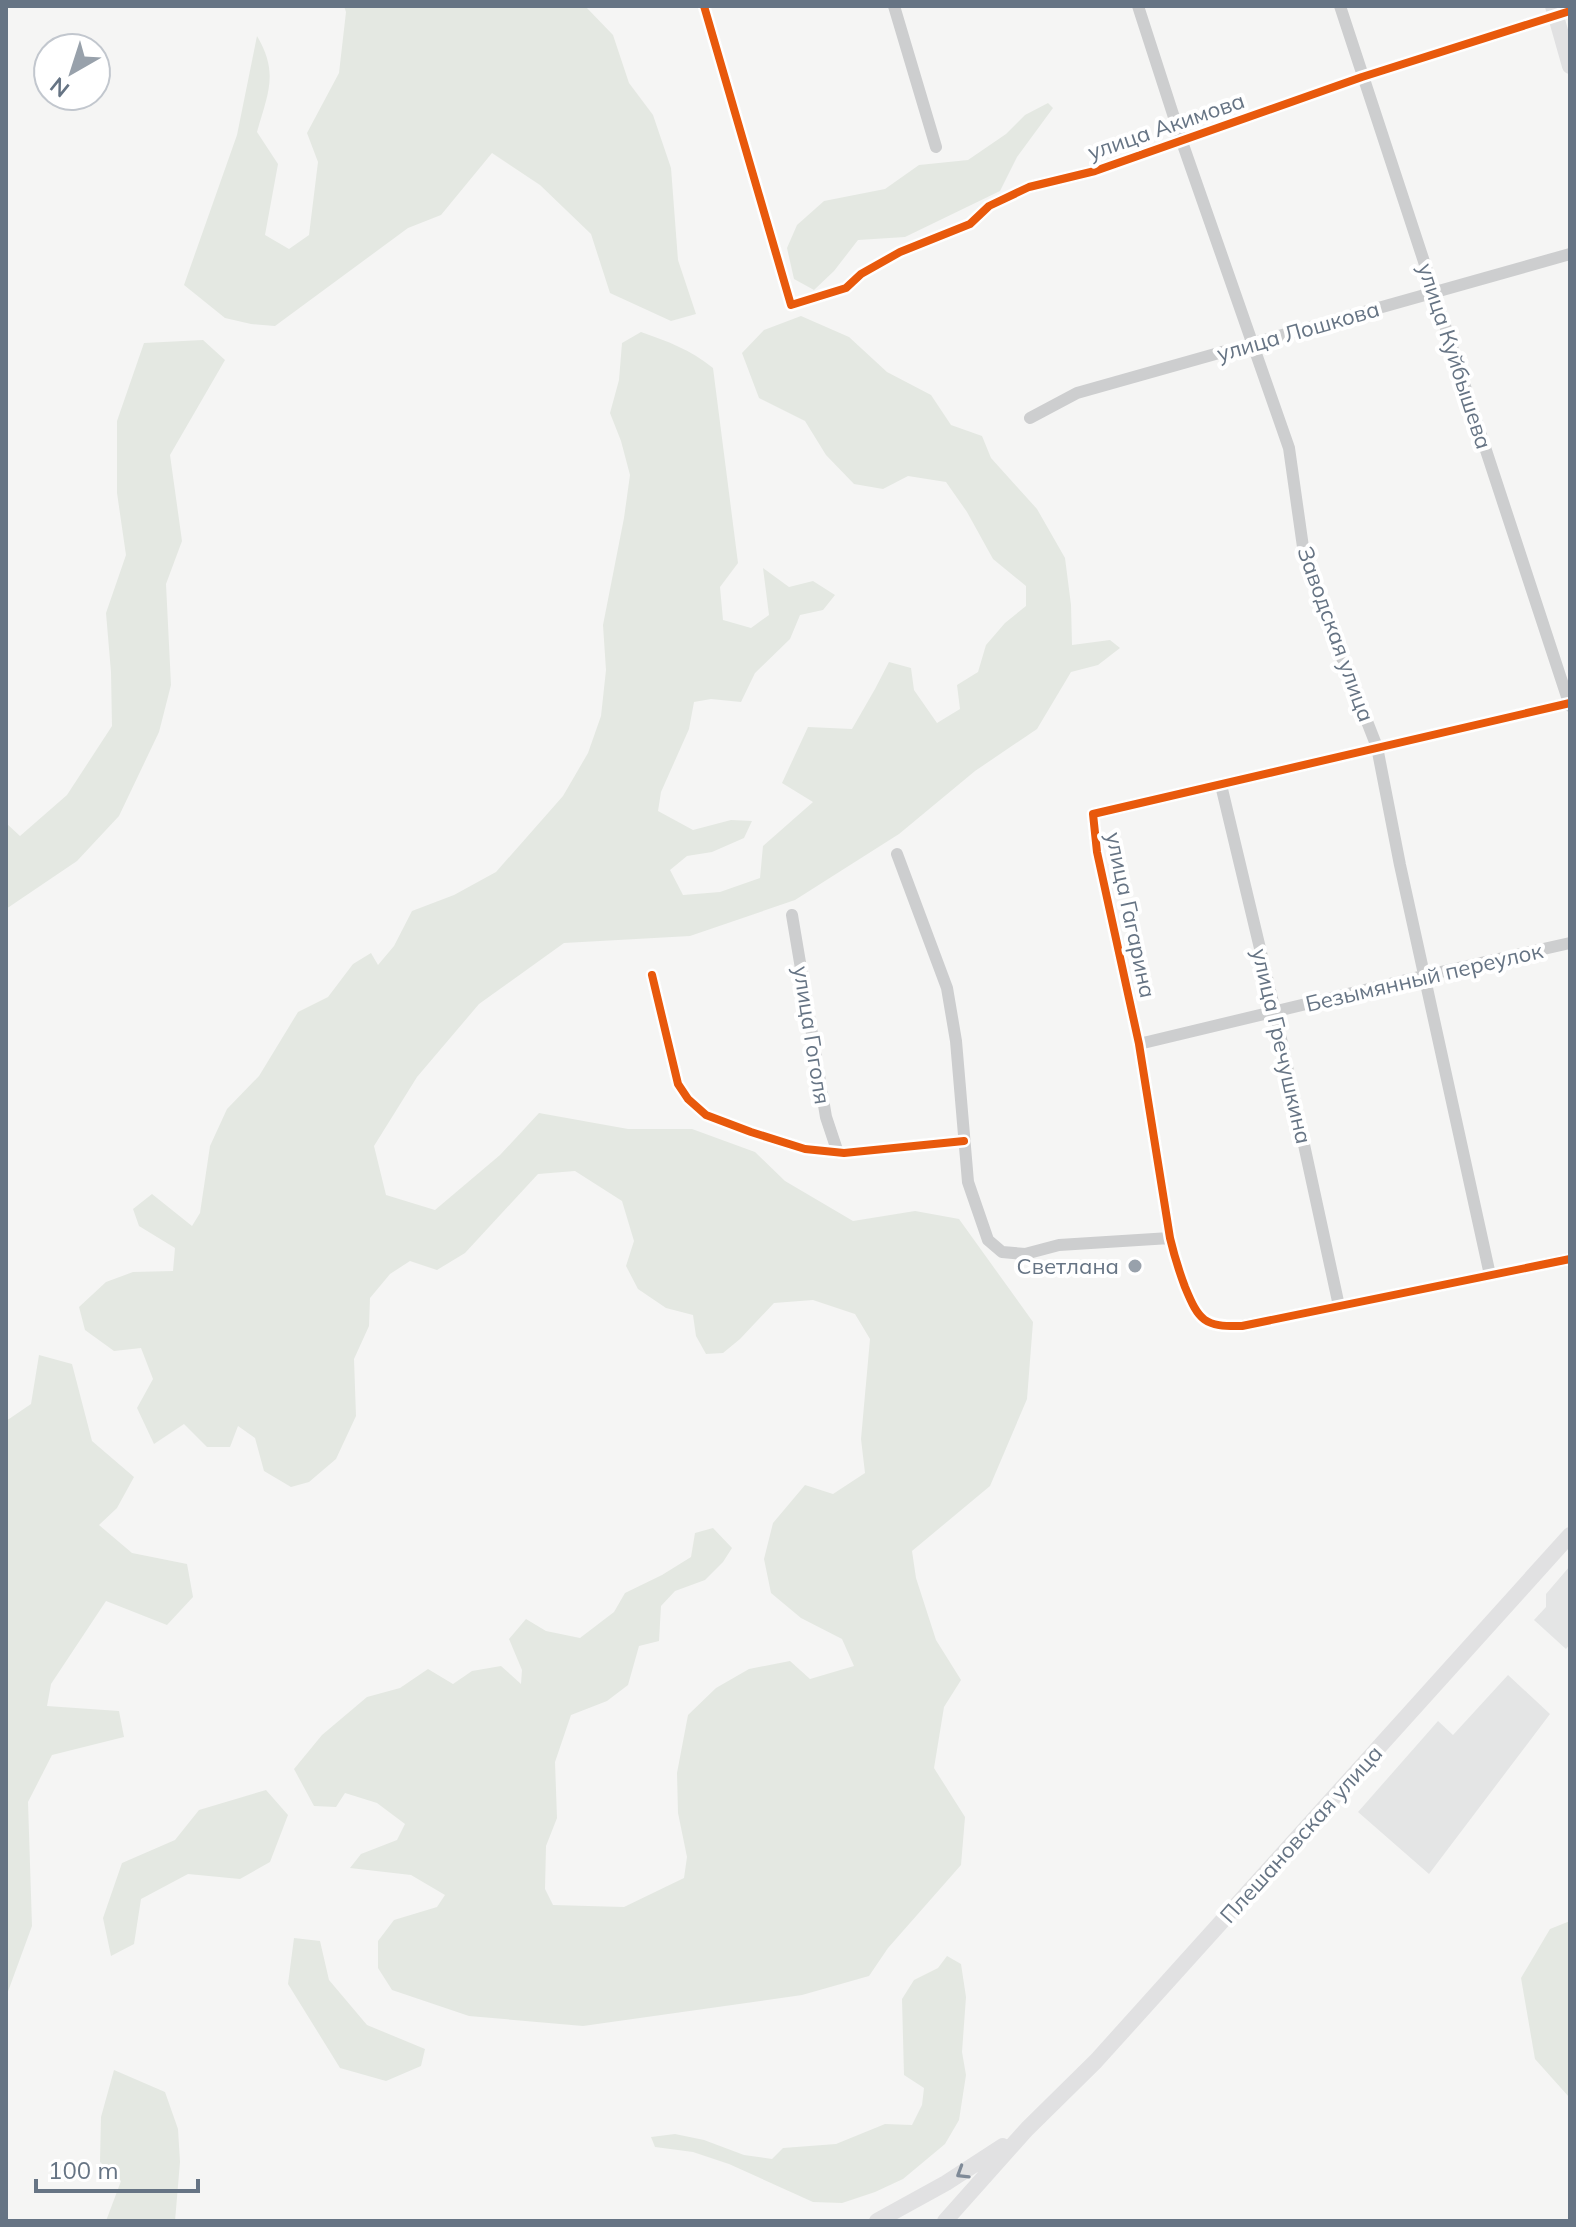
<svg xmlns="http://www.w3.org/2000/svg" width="1576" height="2227" viewBox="0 0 1576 2227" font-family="Mulish,sans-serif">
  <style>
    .built { fill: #e4e5e5 }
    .green { fill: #e4e8e2 }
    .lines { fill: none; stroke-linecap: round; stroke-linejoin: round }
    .street { stroke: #cdcecf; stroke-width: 12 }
    .secondary { stroke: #e1e1e2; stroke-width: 16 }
    .cycleway-casing { stroke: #fff; stroke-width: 13 }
    .cycleway { stroke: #e8590c; stroke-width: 8 }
    .oneway { stroke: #7f8a97 }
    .poi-dot { fill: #98a1ab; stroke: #fff; stroke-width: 3 }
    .labels { text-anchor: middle; stroke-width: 8; stroke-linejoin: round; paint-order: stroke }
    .street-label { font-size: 22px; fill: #667484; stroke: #fff }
    .poi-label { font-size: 22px; fill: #667484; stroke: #fff; text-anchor: end }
  </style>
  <rect width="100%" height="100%" fill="#f5f5f4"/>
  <path class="built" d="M1570,1566V1644L1566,1649L1534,1620L1546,1607V1594Z
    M1508,1675L1550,1714L1429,1874L1358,1812L1438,1721L1453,1735Z"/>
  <path class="green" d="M344,6H585L613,35L629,83L653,115L671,168L678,260L696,314L671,321L610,293L591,234L540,185L492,153L441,215L408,228L275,326L251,324L225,318L184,285L237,135L257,36C279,73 268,93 257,132L278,164L265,235L289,249L309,235L318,162L307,133L339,73L346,12Z
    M1048,103L1053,108L1017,157L1000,191L905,237L858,240L834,271L814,290L794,279L787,248L797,225L824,201L885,189L919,165L968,160L1006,134L1025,115Z
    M801,316L849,337L887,372L931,395L951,425L982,436L991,458L1037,509L1065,558L1071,605L1072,645L1110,640L1120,648L1098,665L1071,672L1037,729L975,771L899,834L795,900L690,936L564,943L479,1004L417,1077L374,1146L386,1195L435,1210L500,1155L539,1113L628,1129H692L755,1152L785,1181L853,1221L915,1211L959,1219L1033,1322L1027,1399L990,1486L912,1551L916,1578L936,1640L961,1680L944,1707L934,1768L965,1817L961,1865L888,1948L869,1976L802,1995L583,2026L469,2016L392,1990L378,1968V1941L394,1920L437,1907L445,1895L411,1875L350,1868L361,1854L397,1840L405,1824L377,1803L345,1793L336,1807L314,1806L294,1769L322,1735L367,1697L400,1688L428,1669L453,1684L472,1671L501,1666L521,1684L522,1670L509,1639L526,1619L546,1631L580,1638L614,1612L625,1593L662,1575L691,1557L695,1533L713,1528L732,1548L723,1562L705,1580L675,1591L661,1606L659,1641L639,1646L628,1685L607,1701L571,1715L555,1762L557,1818L546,1846L545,1889L553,1905L624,1907L684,1878L687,1857L678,1813L677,1773L688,1715L716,1688L749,1669L790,1661L810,1679L854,1666L842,1639L801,1618L771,1593L764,1559L773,1523L805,1485L833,1494L865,1473L861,1439L870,1339L855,1314L813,1300L774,1303L740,1339L723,1353L706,1354L696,1336L693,1315L666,1308L638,1289L626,1266L634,1241L622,1201L575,1171L538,1174L465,1253L437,1270L410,1261L390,1274L370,1298L369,1326L354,1359L356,1416L336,1459L309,1482L291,1487L264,1471L255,1438L238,1426L230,1447H207L184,1424L154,1444L137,1408L153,1379L141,1348L114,1351L85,1330L79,1307L106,1282L133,1272L173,1271L175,1248L139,1226L133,1209L152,1194L192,1226L200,1213L210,1146L227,1109L259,1076L298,1012L328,997L353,964L371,953L378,965L394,946L412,911L454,895L496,872L563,796L588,753L601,716L606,670L603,625L624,518L630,475L621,441L610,413L619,380L622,343L641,332C667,341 691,350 713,368L738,563L720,587L723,620L751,628L769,615L763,568L789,587L813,581L835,595L823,610L800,615L790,639L755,673L741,702L711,699L694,702L689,729L661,792L658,811L693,830L731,820L752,821L744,838L712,852L687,856L670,870L683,895L720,892L760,878L763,846L813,802L782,783L808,727L852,729L875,689L889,662L911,668L914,690L937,723L960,709L957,685L978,672L986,645L1005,623L1026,606V586L993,559L967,512L946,482L908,476L883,489L854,484L826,455L805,421L759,398L742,353L764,330Z
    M203,340L225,360L170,455L182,541L166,584L171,685L159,732L119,816L77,861L6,909V823L20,836L67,795L112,726L111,672L106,613L126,555L117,493V421L144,343Z
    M39,1355L72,1364L92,1441L134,1477L117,1508L99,1525L132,1553L187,1564L193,1597L167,1625L106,1601L51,1684L47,1706L119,1711L124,1737L52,1755L28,1802L32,1926L6,1997V1421L31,1404Z
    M266,1790L288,1815L270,1862L240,1879L188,1874L141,1899L134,1944L111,1956L103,1918L122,1863L175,1840L199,1810Z
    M1570,1921V2097H1569L1535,2059L1521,1978L1550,1929Z
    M294,1938L320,1941L329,1980L367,2025L425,2049L421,2066L386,2081L340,2068L288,1984Z
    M947,1956L961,1964L966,1997L962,2052L966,2075L959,2120L945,2144L903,2179L875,2192L842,2203L813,2202L729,2164L693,2152L655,2147L651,2137L675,2134L704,2140L744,2155L772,2159L783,2148L836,2144L885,2124L912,2125L922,2105L924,2088L904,2075L902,1999L914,1980L938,1968Z
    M114,2070L165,2092L178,2129L180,2162L175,2221H106L121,2181L100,2162L101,2117Z"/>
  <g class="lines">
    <path class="street" d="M704,6L791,305L846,288L861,274L900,252L970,224L989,206L1029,187L1095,171L1362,77L1570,11
      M894,6L936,147
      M1138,6L1181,139L1289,448L1303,547L1330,627L1377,747L1400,865L1490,1275
      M1340,6L1570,706
      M1030,418L1077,393L1570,254
      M1570,703L1093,814L1097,852L1139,1044L1170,1238C1174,1255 1179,1271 1185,1287C1199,1321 1204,1327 1242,1326L1570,1259
      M1221,785L1275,1011L1339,1306
      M897,854L947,988L956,1041L968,1182L988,1240L1002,1252L1025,1254L1059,1245L1170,1238
      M792,915L826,1117L838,1153
      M652,975L678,1084L688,1099L706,1115L751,1132L805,1149L844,1153L964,1141
      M1139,1044L1423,976L1570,943"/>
    <path class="secondary" d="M1553,6L1570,66
      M877,2221L946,2183L1003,2146
      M945,2221L1027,2129L1096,2061L1570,1535"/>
    <defs>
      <path id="cycleway" d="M704,6L791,305L846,288L861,274L900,252L970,224L989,206L1029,187L1095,171L1362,77L1570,11
        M1570,703L1093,814L1097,852L1139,1044L1170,1238C1174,1255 1179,1271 1185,1287C1199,1321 1204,1327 1242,1326L1570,1259
        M652,975L678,1084L688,1099L706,1115L751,1132L805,1149L844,1153L964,1141"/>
    </defs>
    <use href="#cycleway" class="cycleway-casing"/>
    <use href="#cycleway" class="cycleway"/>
  </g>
  <defs><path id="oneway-chevron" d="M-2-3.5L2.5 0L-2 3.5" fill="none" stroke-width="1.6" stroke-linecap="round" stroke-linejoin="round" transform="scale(2)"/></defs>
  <use class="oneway" href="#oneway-chevron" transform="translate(962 2173) rotate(148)"/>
  <circle class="poi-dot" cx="1135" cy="1266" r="8"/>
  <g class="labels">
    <g class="street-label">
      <text transform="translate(1166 126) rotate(-19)" y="8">улица Акимова</text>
      <text transform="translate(1298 331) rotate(-16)" y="8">улица Лошкова</text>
      <text transform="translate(1455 356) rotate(72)" y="8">улица Куйбышева</text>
      <text transform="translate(1336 634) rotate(70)" y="8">Заводская улица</text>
      <text transform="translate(1131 915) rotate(78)" y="8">улица Гагарина</text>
      <text transform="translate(1424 977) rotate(-13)" y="8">Безымянный переулок</text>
      <text transform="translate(812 1035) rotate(81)" y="8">улица Гоголя</text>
      <text transform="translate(1282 1046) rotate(77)" y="8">улица Гречушкина</text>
      <text transform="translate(1301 1834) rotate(-48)" y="8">Плешановская улица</text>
    </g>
    <g class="poi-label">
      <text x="1119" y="1274">Светлана</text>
    </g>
  </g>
  <rect width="1576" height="2227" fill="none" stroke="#667484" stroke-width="16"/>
  <g transform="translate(72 72) rotate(219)"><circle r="38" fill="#ffffff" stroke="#c2c7ce" stroke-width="2"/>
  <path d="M0-6L14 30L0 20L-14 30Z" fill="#98a1ab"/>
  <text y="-12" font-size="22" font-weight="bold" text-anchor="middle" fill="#667484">N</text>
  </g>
  <path d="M36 2179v12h162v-12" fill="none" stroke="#667484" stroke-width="4"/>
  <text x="48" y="2179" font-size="24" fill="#667484" stroke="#ffffff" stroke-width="6" paint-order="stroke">100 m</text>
</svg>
